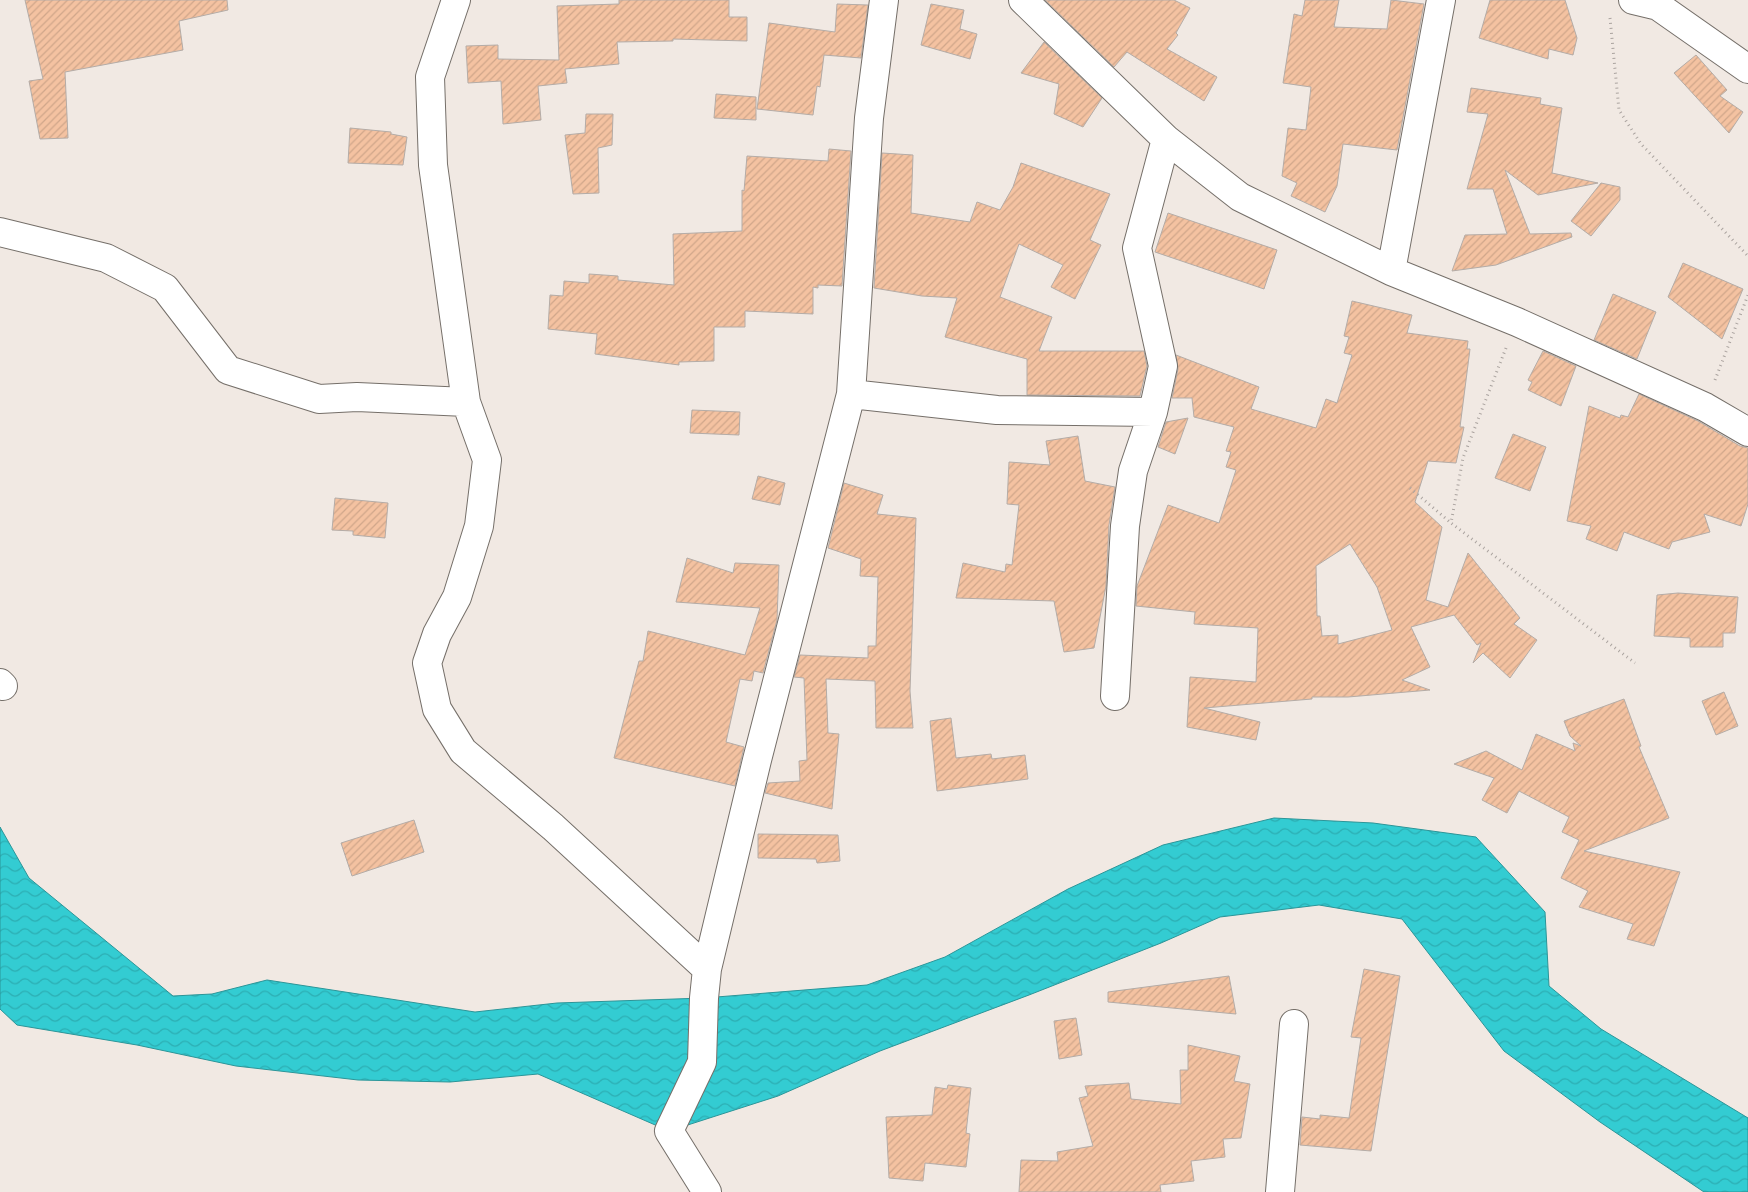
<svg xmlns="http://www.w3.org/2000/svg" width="1748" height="1192" viewBox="0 0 1748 1192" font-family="Raleway,sans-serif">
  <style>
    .water { fill: url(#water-waves); stroke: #2b9598 }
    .building { fill: url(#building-hatch); stroke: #b4aca7; fill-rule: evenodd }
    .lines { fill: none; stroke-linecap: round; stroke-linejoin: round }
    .minor-casing { stroke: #756f69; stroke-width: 30 }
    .path { stroke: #aaa39f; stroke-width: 3; stroke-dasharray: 1 4; stroke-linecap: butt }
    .minor { stroke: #fff; stroke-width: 28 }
  </style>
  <defs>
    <pattern id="water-waves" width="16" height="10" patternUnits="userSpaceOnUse" patternTransform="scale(1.25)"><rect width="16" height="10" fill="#33ccd2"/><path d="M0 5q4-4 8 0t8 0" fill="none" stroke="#2caeb3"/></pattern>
    <pattern id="building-hatch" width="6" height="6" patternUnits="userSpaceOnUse" patternTransform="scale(1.25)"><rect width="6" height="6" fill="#f4c2a1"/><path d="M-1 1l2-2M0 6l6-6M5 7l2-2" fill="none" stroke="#d0a68a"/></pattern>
  </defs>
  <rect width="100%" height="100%" fill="#f1e9e3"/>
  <path class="water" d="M1274,818L1373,823L1476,837L1545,912L1549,986L1601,1029L1748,1118V1192H1704L1600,1122L1504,1051L1402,919L1319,905L1220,917L1161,943L1029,995L880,1051L778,1096L669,1131L538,1074L450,1082L358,1080L236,1066L137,1045L17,1025L0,1009V827L29,878L173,996L212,994L267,980L475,1012L557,1003L704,998L867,985L945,957L1068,889L1163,845Z"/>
  <path class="building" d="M25,0H227L228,10L179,21L183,50L65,72L68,138L40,139L29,81L43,79Z
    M619,0H729V17H747V41L673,39V41L617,42L619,64L565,69L567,83L538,86L541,120L503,124L501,81L468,83L466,46L498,45V59L559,60L557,6L619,4Z
    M1045,0H1174L1190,8L1176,33L1178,35L1167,49L1217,77L1204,101L1127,52L1114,67Z
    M1305,0H1339L1334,27L1387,29L1391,0L1424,4L1397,150L1343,144L1337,186L1325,212L1291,196L1297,183L1282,176L1288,128L1306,130L1311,87L1283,83L1294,14L1302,16Z
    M1490,0H1565L1577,38L1573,55L1549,49L1548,59L1479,38Z
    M837,4L868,5L861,58L824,55L820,87L817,86L813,115L757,109L769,23L835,32Z
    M931,4L964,10L960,29L977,34L970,59L921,45Z
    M1044,42L1102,98L1083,127L1054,114L1059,84L1021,73Z
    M1696,55L1727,90L1720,96L1743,112L1729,133L1674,73Z
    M1471,88L1541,98L1540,104L1562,108L1552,173L1598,183L1538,195L1505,170L1530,234L1571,233L1572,237L1496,265L1452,271L1465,235L1507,234L1493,189H1467L1488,114L1467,112Z
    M716,94L756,97V120L714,118Z
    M586,114H613L612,145L598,148L599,193L573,194L565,135L585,133Z
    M350,128L391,132V134L407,137L403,165L348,163Z
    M829,149L851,151L842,286L818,285V288L813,287V314L745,311V327H714V361L679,362V365L595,354L597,334L548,329L550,295L563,296L564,281L589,283V274L618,276V280L674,285L673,234L742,231V190L744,191L747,156L828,161Z
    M882,153L913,155L911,213L970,222L977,202L1000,210L1013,187L1021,163L1110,194L1090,240L1101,245L1075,299L1051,287L1063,265L1019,244L1000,297L1052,317L1039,351H1144L1147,366L1140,396L1027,395V359L945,337L957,298L922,296L874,288Z
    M1601,183L1620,187V200L1591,236L1571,221Z
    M1168,213L1277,250L1264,289L1155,252Z
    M1683,263L1743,289L1722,339L1668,297Z
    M1613,294L1656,312L1637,359L1594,340Z
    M1352,301L1412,315L1407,333L1468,341L1467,349H1470L1460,427H1464L1456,463L1428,461L1415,502L1442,527L1426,600L1448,607L1468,553L1520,618L1514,624L1537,640L1510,678L1483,653L1473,663L1481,643L1477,645L1454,615L1411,627L1430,667L1402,680L1430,690L1348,697H1312V699L1204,708L1260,722L1256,740L1187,727L1190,677L1256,682L1258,628L1194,624L1195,612L1136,606L1137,586L1168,505L1219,523L1236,470L1226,467L1231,452L1226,451L1234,427L1194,417L1192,398H1172L1178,369L1176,355L1259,387L1251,409L1316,428L1326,399L1337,403L1352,355L1344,353L1349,337L1344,336ZM1350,544L1377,587L1392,630L1338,644V635L1322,636L1320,616H1317L1316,566Z
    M1543,351L1576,366L1561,406L1528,390L1532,382L1528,380Z
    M1639,394L1698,421L1740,446L1748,448V504L1741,526L1704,514L1710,532L1672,542L1669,549L1624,532L1617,551L1586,539L1591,526L1567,521L1589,406L1620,418L1621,415L1628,417Z
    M692,410L740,412L739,435L690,433Z
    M1188,418L1175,454L1158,447L1166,422Z
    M1513,434L1546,447L1530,491L1495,478Z
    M1078,436L1085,481L1115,487L1109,525L1106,586L1094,648L1064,652L1054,601L956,598L963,563L1005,572L1006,564L1012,565L1019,505L1007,504L1009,462L1050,465L1046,441Z
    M758,476L785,483L780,505L752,499Z
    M844,483L883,495L877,514L916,518L910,691L913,728H876L875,681L826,679L828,733L839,734L832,809L765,793L768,783L800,781L799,761L807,760L804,678L794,677L800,655L868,658V646H876L878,577L860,576L861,559L828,548Z
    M335,498L388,503L385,538L353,535V531L332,530Z
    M687,558L733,573L735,563L779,565L777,620L763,673L754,671L752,681L740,679L726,742L744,747L735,786L614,758L639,661H643L648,631L745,655L760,608L676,602Z
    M1678,593L1738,597L1735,633H1723V647H1690V638L1654,636L1657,595Z
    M1724,692L1738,726L1716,735L1702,701Z
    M1624,699L1641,746L1639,747L1669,818L1584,851L1680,872L1654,946L1627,939L1633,924L1579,907L1588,891L1561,878L1579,840L1562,832L1569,817L1519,791L1507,813L1482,800L1494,778L1454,764L1486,751L1522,770L1536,734L1575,751L1573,743L1581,746L1570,736L1564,721Z
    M951,718L956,758L991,754L992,759L1025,755L1028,779L937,791L930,721Z
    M414,820L424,852L352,876L341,843Z
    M758,834L838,835L840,861L817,863L816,859L758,858Z
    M1364,969L1400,976L1371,1151L1300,1145L1302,1117L1320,1119V1115L1349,1118L1361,1038L1351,1037Z
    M1229,976L1236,1014L1108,1002V992Z
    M1076,1018L1082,1055L1059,1059L1054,1021Z
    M1188,1045L1240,1056L1234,1081L1250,1084L1241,1138L1223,1139L1225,1157L1191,1161L1194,1181L1160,1185L1161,1192H1019L1021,1160L1058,1161L1057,1152L1093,1146L1079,1098L1088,1096L1085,1086L1129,1083L1131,1099L1181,1104L1180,1070H1188Z
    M948,1085L971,1088L966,1133L970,1134L966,1167L925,1163L923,1181L889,1178L886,1117L932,1115L935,1087L947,1089Z"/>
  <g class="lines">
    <defs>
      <path id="minor" d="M456,0L430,77L433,165L466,402L487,460L479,526L457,597L437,634L427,663L437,709L463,751L553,827L707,969
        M1023,0L1166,139L1240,197L1391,271L1517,322L1705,407L1748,432
        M1633,0L1658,6L1748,69
        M0,232L106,258L165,288L228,370L319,399L357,397L466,402
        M1391,271L1441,0
        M851,394L997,410L1153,412
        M0,683L3,686
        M1115,696L1125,526L1133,471L1153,412L1163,366L1137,248L1166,139
        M707,1192L669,1131L702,1062L704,998L707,969L757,760L851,394L869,118L884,0
        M1280,1192L1294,1024"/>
    </defs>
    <use href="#minor" class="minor-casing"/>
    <path class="path" d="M1610,18L1619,110L1641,144L1748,256
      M1506,348L1463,458L1451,523L1635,663
      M1715,380L1748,295
      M1410,488L1451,523"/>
    <use href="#minor" class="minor"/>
  </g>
</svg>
